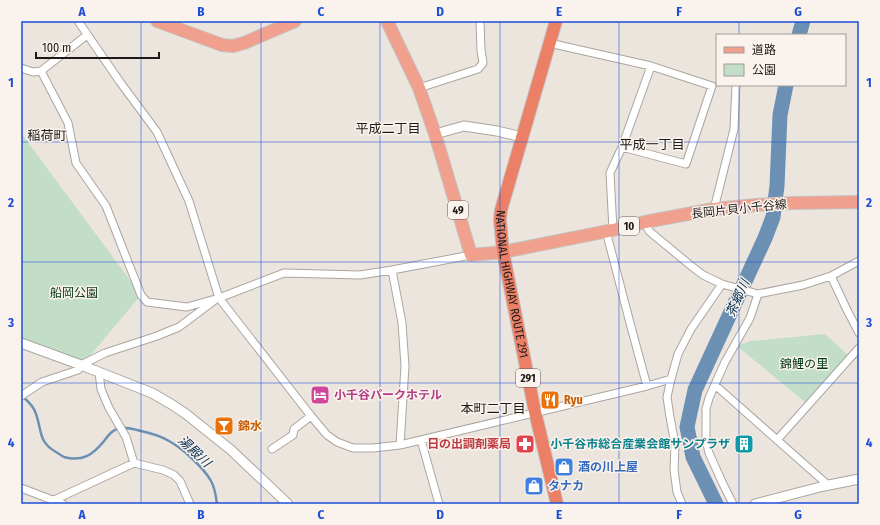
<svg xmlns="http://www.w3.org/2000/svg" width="880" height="525" viewBox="0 0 880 525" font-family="'Fira Sans Condensed','Noto Sans JP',sans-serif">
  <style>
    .green { fill: #c3dec8 }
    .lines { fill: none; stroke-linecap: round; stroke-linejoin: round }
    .stream { stroke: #6c90b4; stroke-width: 2.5 }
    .river { stroke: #6c90b4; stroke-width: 15 }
    .minor-casing { stroke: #aca59f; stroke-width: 9 }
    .tertiary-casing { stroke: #aca59f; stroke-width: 11 }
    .primary-casing { stroke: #c4c3c3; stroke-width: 14 }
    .trunk-casing { stroke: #c4c3c3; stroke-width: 14 }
    .minor { stroke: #fff; stroke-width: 7 }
    .tertiary { stroke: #fff; stroke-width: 9 }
    .primary { stroke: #f0a08d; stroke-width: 12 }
    .trunk { stroke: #eb8067; stroke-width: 12 }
    .grid { fill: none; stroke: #1d4ed8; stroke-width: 1; stroke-opacity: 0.55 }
    .labels { text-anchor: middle; stroke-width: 3; stroke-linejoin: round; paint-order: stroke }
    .shield { fill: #faf2ec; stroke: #5f5b58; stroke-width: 1 }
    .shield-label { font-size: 11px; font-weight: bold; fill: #1c1a18 }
    .street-label { font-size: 12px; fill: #1c1a18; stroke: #faf2ec }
    .park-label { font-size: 12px; fill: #023716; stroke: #faf2ec }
    .hotel-label { font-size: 12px; font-weight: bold; fill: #b23c85; stroke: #faf2ec; text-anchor: start }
    .food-label { font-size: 12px; font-weight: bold; fill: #c56008; stroke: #faf2ec; text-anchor: start }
    .health-label { font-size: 12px; font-weight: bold; fill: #be3a42; stroke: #faf2ec; text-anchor: end }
    .culture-label { font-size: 12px; font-weight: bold; fill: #0d838f; stroke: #faf2ec; text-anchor: end }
    .shop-label { font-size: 12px; font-weight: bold; fill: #366cbe; stroke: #faf2ec; text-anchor: start }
    .neighbourhood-label { font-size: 13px; fill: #1c1a18; stroke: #faf2ec }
    .water-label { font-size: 13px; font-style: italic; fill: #032e51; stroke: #faf2ec }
    .neatline { fill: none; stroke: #1d4ed8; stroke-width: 1.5 }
    .grid-label { font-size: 13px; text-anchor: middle; font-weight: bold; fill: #1d4ed8 }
  </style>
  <rect width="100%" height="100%" fill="#ece5de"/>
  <path class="green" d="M21,133L141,295L78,370L21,346Z
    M825,334L848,355L806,403L737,346L750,341Z"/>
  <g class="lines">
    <path class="stream" d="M23,397C28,401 34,407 36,414C42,430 38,442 56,452C59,454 62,456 64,457C82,462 93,455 104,441C107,437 111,431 117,429C124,426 133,429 141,431C150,433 161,436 169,441C182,448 204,468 211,481C215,488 216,496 217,504"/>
    <path class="river" d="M799,35L803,21
      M716,504L693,457L687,427L695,390L765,238L773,217L777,186L780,115L786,85"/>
    <defs>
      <path id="minor" d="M78,21L120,82L157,132L189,201L219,298L311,416L327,435L337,442L353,448H373L400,445L647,386L671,379
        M549,43L651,66L712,86L686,164L622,147
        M21,68L33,72L41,71L87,35
        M41,71L68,123L76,163L106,206L141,295L147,302L187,307L219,298L284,273L360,275L392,270L471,255
        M419,88L478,69L483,63L481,50L480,21
        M714,209L734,129L736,85
        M645,222L649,231L690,265L703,275L722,284L758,294L803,285L831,276L859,261
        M613,230L610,173L622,147L651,66
        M606,231L630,323L647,386
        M392,270L402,323L405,366L400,445
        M831,276L847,310L859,333
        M99,372L101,389L109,408L126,437L134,463
        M715,385L828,485
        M21,396L42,382L78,370L81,365L105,353L157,336L179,327L215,300
        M421,440L439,504
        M777,440L859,348
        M272,449L293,435L294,429L311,416
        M21,488L63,504
        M52,501L134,463L163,470L174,475L180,481L190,504
        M682,504L677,492L674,470L675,444L670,417L667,397L671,379L678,354L691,329L722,284
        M733,504L722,482L709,453L706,439V409L709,398L725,362L750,318L758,294"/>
      <path id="tertiary" d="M435,134L464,126L497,131L522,137
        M21,343L81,365L152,393L171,404L186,414L231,450L288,504
        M755,504L824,486L859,479"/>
      <path id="primary" d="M157,21L222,45L233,46L244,43L295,21
        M387,21L419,88L435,134L471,255L503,252L613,230L645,222L714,209L756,205L793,203L859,202"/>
      <g id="trunk">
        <path id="s1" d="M556,21L501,210L500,220L503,252L535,412L557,504"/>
      </g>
    </defs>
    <use href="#minor" class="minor-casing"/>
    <use href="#tertiary" class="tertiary-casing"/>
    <use href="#primary" class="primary-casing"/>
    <use href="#trunk" class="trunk-casing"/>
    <use href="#minor" class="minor"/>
    <use href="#tertiary" class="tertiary"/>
    <use href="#primary" class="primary"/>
    <use href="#trunk" class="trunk"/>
  </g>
  <path class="grid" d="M141,21V504M261,21V504M380,21V504M500,21V504M619,21V504M739,21V35M739,85V504M21,142H859M21,262H859M21,383H859"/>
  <defs>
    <symbol id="hotel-square" viewBox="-11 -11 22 22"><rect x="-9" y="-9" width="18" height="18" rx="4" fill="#d1479c" stroke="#faf2ec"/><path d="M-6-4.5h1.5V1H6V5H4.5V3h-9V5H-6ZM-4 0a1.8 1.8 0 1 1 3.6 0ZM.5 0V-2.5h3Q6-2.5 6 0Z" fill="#fff"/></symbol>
    <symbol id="restaurant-square" viewBox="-11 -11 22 22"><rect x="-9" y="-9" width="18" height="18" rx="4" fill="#e8710a" stroke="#faf2ec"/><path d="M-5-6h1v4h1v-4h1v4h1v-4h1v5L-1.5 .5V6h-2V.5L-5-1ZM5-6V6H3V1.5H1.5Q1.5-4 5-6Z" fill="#fff"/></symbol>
    <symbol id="bar-square" viewBox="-11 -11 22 22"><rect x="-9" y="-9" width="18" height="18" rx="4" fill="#e8710a" stroke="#faf2ec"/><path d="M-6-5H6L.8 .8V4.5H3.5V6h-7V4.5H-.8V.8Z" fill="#fff"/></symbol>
    <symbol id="pharmacy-square" viewBox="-11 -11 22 22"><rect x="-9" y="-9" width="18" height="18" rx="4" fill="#e0444e" stroke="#faf2ec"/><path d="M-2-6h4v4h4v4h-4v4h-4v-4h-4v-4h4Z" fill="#fff"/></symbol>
    <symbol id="building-square" viewBox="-11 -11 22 22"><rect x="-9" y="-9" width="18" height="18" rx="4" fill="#0f9aa8" stroke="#faf2ec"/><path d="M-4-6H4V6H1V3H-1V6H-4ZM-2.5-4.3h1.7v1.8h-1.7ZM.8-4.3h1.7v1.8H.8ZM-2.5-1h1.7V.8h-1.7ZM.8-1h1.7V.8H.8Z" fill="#fff"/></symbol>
    <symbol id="shop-square" viewBox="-11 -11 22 22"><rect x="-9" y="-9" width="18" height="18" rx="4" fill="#3f7fe0" stroke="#faf2ec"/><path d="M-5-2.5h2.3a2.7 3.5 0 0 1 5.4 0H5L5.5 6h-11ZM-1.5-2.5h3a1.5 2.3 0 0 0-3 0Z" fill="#fff"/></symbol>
  </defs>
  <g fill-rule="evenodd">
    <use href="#hotel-square" x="309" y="384" width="22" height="22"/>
    <use href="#restaurant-square" x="539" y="389" width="22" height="22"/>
    <use href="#bar-square" x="213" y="415" width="22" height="22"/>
    <use href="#pharmacy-square" x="514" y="433" width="22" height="22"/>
    <use href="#building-square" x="733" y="433" width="22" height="22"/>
    <use href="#shop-square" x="553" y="456" width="22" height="22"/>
    <use href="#shop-square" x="523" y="475" width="22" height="22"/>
  </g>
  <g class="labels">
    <g class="shield">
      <rect x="448" y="201" width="20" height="18" rx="3"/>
      <rect x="619" y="217" width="20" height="18" rx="3"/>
      <rect x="516" y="369" width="24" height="18" rx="3"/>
    </g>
    <g class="shield-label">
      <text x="458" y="214">49</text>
      <text x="629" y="230">10</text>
      <text x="528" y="382">291</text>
    </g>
    <g class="street-label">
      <text transform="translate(739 209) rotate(-6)" y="4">長岡片貝小千谷線</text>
      <text dy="4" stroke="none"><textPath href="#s1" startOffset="272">NATIONAL HIGHWAY ROUTE 291</textPath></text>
    </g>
    <g class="park-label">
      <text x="74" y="297">船岡公園</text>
      <text x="804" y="368">錦鯉の里</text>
    </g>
    <g class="hotel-label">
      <text x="334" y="399">小千谷パークホテル</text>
    </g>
    <g class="food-label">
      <text x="564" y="404">Ryu</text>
      <text x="238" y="430">錦水</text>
    </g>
    <g class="health-label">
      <text x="511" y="448">日の出調剤薬局</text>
    </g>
    <g class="culture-label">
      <text x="730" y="448">小千谷市総合産業会館サンプラザ</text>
    </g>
    <g class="shop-label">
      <text x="578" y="471">酒の川上屋</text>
      <text x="548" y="490">タナカ</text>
    </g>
    <g class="neighbourhood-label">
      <text x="388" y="133">平成二丁目</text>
      <text x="47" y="140">稲荷町</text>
      <text x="652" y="149">平成一丁目</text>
      <text x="493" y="413">本町二丁目</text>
    </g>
    <g class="water-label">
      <text transform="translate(737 298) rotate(-66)" y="5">茶郷川</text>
      <text transform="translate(195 451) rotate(43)" y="5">湯殿川</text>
    </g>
  </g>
  <rect width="880" height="525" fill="none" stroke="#faf2ec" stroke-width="44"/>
  <rect x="716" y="34" width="130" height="52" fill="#faf2ec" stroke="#a19c97"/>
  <rect x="724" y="47" width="20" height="6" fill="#f0a08d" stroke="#a19c97"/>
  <text x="752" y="54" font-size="12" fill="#1c1a18">道路</text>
  <rect x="724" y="64" width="20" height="12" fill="#c3dec8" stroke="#a19c97"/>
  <text x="752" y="74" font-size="12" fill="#1c1a18">公園</text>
  <path d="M36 52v6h123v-6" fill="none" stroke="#1c1a18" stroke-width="2"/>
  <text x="42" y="52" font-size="12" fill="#1c1a18" stroke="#faf2ec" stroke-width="3" paint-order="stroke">100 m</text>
  <rect x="22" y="22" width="836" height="481" class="neatline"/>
  <g class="grid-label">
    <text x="82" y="16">A</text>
    <text x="201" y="16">B</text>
    <text x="321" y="16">C</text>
    <text x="440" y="16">D</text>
    <text x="559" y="16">E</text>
    <text x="679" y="16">F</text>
    <text x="798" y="16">G</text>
    <text x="11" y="87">1</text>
    <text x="869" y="87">1</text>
    <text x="11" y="207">2</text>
    <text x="869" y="207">2</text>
    <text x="11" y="327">3</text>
    <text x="869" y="327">3</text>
    <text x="11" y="447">4</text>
    <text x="869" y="447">4</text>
    <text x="82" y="519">A</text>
    <text x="201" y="519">B</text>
    <text x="321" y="519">C</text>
    <text x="440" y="519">D</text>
    <text x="559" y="519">E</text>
    <text x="679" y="519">F</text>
    <text x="798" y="519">G</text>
  </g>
</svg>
